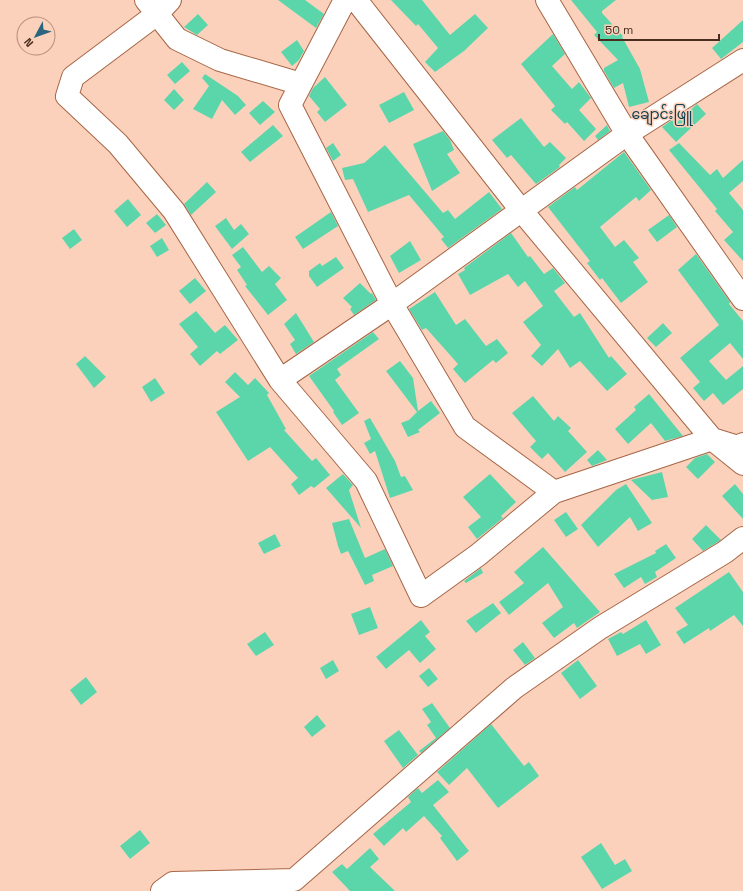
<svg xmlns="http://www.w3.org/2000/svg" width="743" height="891" viewBox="0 0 743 891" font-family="'Space Grotesk','Noto Sans Myanmar',sans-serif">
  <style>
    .building { fill: #5bd6ab }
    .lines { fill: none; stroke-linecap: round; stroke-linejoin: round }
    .minor-casing { stroke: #a66646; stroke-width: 24 }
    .minor { stroke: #fff; stroke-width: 22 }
    .labels { text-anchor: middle; stroke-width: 3; stroke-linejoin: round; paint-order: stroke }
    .quarter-label { font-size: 14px; fill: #0e4052; stroke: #fcd1bc }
  </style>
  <rect width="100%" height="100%" fill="#fcd1bc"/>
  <path class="building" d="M278,0H305L324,14L316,28Z
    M391,0H422L450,35L475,14L488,28L464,51L435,72L425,62L438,48L418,24L416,26Z
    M571,0H616L602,11V13L623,36L622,37L640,69L649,102L629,107L623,83L614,88L604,71V68L618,60L594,35L597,32Z
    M198,14L208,25L197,35L184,27Z
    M743,20V42L721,59L712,48Z
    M553,34L565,54L552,66L572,89L579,82L591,98L579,110L596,129L584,141L567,122L565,124L551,110L555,106L521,64Z
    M297,40L304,51L299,60L292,66L281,52Z
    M182,62L190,71L175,84L167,75Z
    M205,74L238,96L246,105L235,115L222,100L212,119L193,109L209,86L202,78Z
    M325,77L347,105L325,122L317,112L320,109L309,96L313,88Z
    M174,89L184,100L174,110L164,100Z
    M404,92L414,110L389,123L379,105Z
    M263,101L275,112L260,125L249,113Z
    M697,104L706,114L676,142L662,127L672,120L675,124Z
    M521,118L544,147L550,142L566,158L559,165L560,167L536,184L511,155L507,158L492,140Z
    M273,125L283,136L250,162L241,152Z
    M607,125L610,131L598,140L595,136Z
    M443,131L450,140L454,150L447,154L460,173L432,191L413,144Z
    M333,143L341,155L333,161L326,148Z
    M679,143L710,175L717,169L723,178L743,160V181L729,193L743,210V261L724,240L733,232L715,211L717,209L669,150Z
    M385,145L443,213L448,210L455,219L489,192L502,209L448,248L441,239L444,237L409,195L368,212L353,179L345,180L342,168L364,163Z
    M624,152L651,190L639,201L636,197L600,227L615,247L624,240L639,258L633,262L648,282L621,303L602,278L600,280L587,263L590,261L548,207L575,187L577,190Z
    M207,182L216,192L191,215L184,204Z
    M128,199L141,215L127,227L114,211Z
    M331,212L338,226L303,249L295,237Z
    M157,214L166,225L155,233L146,223Z
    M669,215L677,227L657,242L648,230Z
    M226,218L234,230L241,224L249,234L232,249L215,226Z
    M74,229L82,240L70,249L62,238Z
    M511,233L528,257L530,256L544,274L553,268L565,283L554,291L574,317L580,313L609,358L611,356L627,374L607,391L580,361L570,368L558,349L542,366L531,356L541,345L523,322L543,306L525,281L518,287L508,274L470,295L458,274L465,270L464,268Z
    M162,238L169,250L157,257L150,246Z
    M410,241L421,260L399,273L390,256Z
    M243,247L262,272L269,266L281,278L275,284L287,300L268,315L245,286L247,285L237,270L241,267L232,255Z
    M696,254L730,302L729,304L743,321V359L730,343L709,361L726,380L743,366V389L723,405L713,393L704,401L693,388L700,382L680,358L719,325L678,270Z
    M336,257L344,268L317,287L309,276V271L320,263L322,266Z
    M195,278L206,291L190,304L179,291Z
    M360,283L371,294L372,293L376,300L354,315L350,309L352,307L343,298Z
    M435,292L456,325L465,319L486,346L497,339L508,353L496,363L493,360L465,383L453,369L458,364L426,328L422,330L409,309Z
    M196,311L215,333L225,325L238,340L220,354L217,351L200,366L190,354L198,347L179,324Z
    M296,313L314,342L296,354L290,344L295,340L284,324Z
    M663,323L672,333L656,347L647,338Z
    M373,332L379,339L337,369L341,375L335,380L359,413L342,425L333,412L334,411L309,376Z
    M85,356L106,377L94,388L76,364Z
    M400,361L413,378L418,411L431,401L440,413L418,430L420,432L408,437L401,423L409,420L417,412L386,371Z
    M235,372L248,385L255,378L269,393L267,395L286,429L284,430L312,461L316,458L330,475L314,488L311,486L299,495L291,484L298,478L270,447L248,461L216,412L240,397L225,382Z
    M155,378L165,393L151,402L142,387Z
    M649,394L683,436L665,441L651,423L628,444L615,429L636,410L634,407Z
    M533,396L554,421L558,416L571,428L568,431L587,452L565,472L548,453L542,459L530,447L536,441L512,413Z
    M370,418L395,461L401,477L405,476L413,490L390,498L375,451L370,454L364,443L371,439L364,421Z
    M598,450L607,460L592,466L587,460Z
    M707,454L715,462L698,479L686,467L695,458Z
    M662,472L668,497L652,500L631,480Z
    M343,474L353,485L349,490L361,528L326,488Z
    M490,474L516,502L501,516L503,518L477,539L468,527L481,517L463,497Z
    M626,484L652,523L638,531L630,517L598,547L581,525L616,490Z
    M735,484L743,494V519L722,496Z
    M566,512L578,529L566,537L554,520Z
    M349,519L365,558L385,549L393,566L372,575L374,581L365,585L348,551L341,554L338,546L332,523Z
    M706,525L721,540L703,551L692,539Z
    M275,534L281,546L264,554L258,543Z
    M666,544L676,558L655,572L657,577L645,584L641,577L624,588L614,574L656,553L655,551Z
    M543,547L600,612L577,628L574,623L554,638L542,623L563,607L548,583L509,615L499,602L524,583L514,572Z
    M481,568L483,573L466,583L464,581Z
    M729,572L743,592V626L734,615L710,631L709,628L684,644L676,632L688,625L675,608Z
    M493,603L501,613L476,633L466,621Z
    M370,607L378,628L359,635L351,614Z
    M421,620L430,632L425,636L436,649L420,663L409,650L386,669L376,657Z
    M646,620L661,645L646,654L640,644L617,656L608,639L621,632L623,634Z
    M265,632L274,645L256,656L247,644Z
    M523,642L535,658L525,665L513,650Z
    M333,660L339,671L326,679L320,668Z
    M578,660L597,686L580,699L561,673Z
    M429,668L438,679L428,687L419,676Z
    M86,677L97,692L81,705L70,690Z
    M432,703L450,728L421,753L419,751L436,738L427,725L431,722L422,709Z
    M317,715L326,726L312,737L304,727Z
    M491,724L524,766L529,762L539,776L498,808L467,768L449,785L437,772Z
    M399,730L418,755L403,768L384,741Z
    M438,780L449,792L433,805L469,851L457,861L440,838L442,836L424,816L406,832L403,828L384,846L373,834L411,802L408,797L418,788L422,793Z
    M140,830L150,843L130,859L120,846Z
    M601,843L615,865L625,859L632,871L602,889L581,857Z
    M370,848L379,859L370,867L395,891H350L332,872L342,864L347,869Z"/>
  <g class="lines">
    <defs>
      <path id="minor" d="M146,0L177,39L220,60L301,84
        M170,0L157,14L73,77L67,96L118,144L174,211L280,380L366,481L421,596L478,555L554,492
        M345,0L290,105L392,304L465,427L554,492L712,439L738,447L743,444
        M356,0L521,210L712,439L743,464
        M547,0L627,134L743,299
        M280,380L392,304L627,134L743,60
        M162,891L173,883L294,880L514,688L600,628L725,552L743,538"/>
    </defs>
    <use href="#minor" class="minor-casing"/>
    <use href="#minor" class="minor"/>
  </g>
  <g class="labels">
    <g class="quarter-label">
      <text x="662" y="119">ချောင်းဖြူ</text>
    </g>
  </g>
  <g transform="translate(36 36) rotate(229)"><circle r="19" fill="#fcd1bc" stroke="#b48f7d"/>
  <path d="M0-3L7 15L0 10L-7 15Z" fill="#2a667e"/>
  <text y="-6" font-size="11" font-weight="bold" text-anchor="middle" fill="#492d1f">N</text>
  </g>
  <path d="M599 34v6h120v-6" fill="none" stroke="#492d1f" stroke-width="2"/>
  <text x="605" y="34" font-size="12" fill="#492d1f" stroke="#fcd1bc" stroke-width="3" paint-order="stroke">50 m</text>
</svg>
